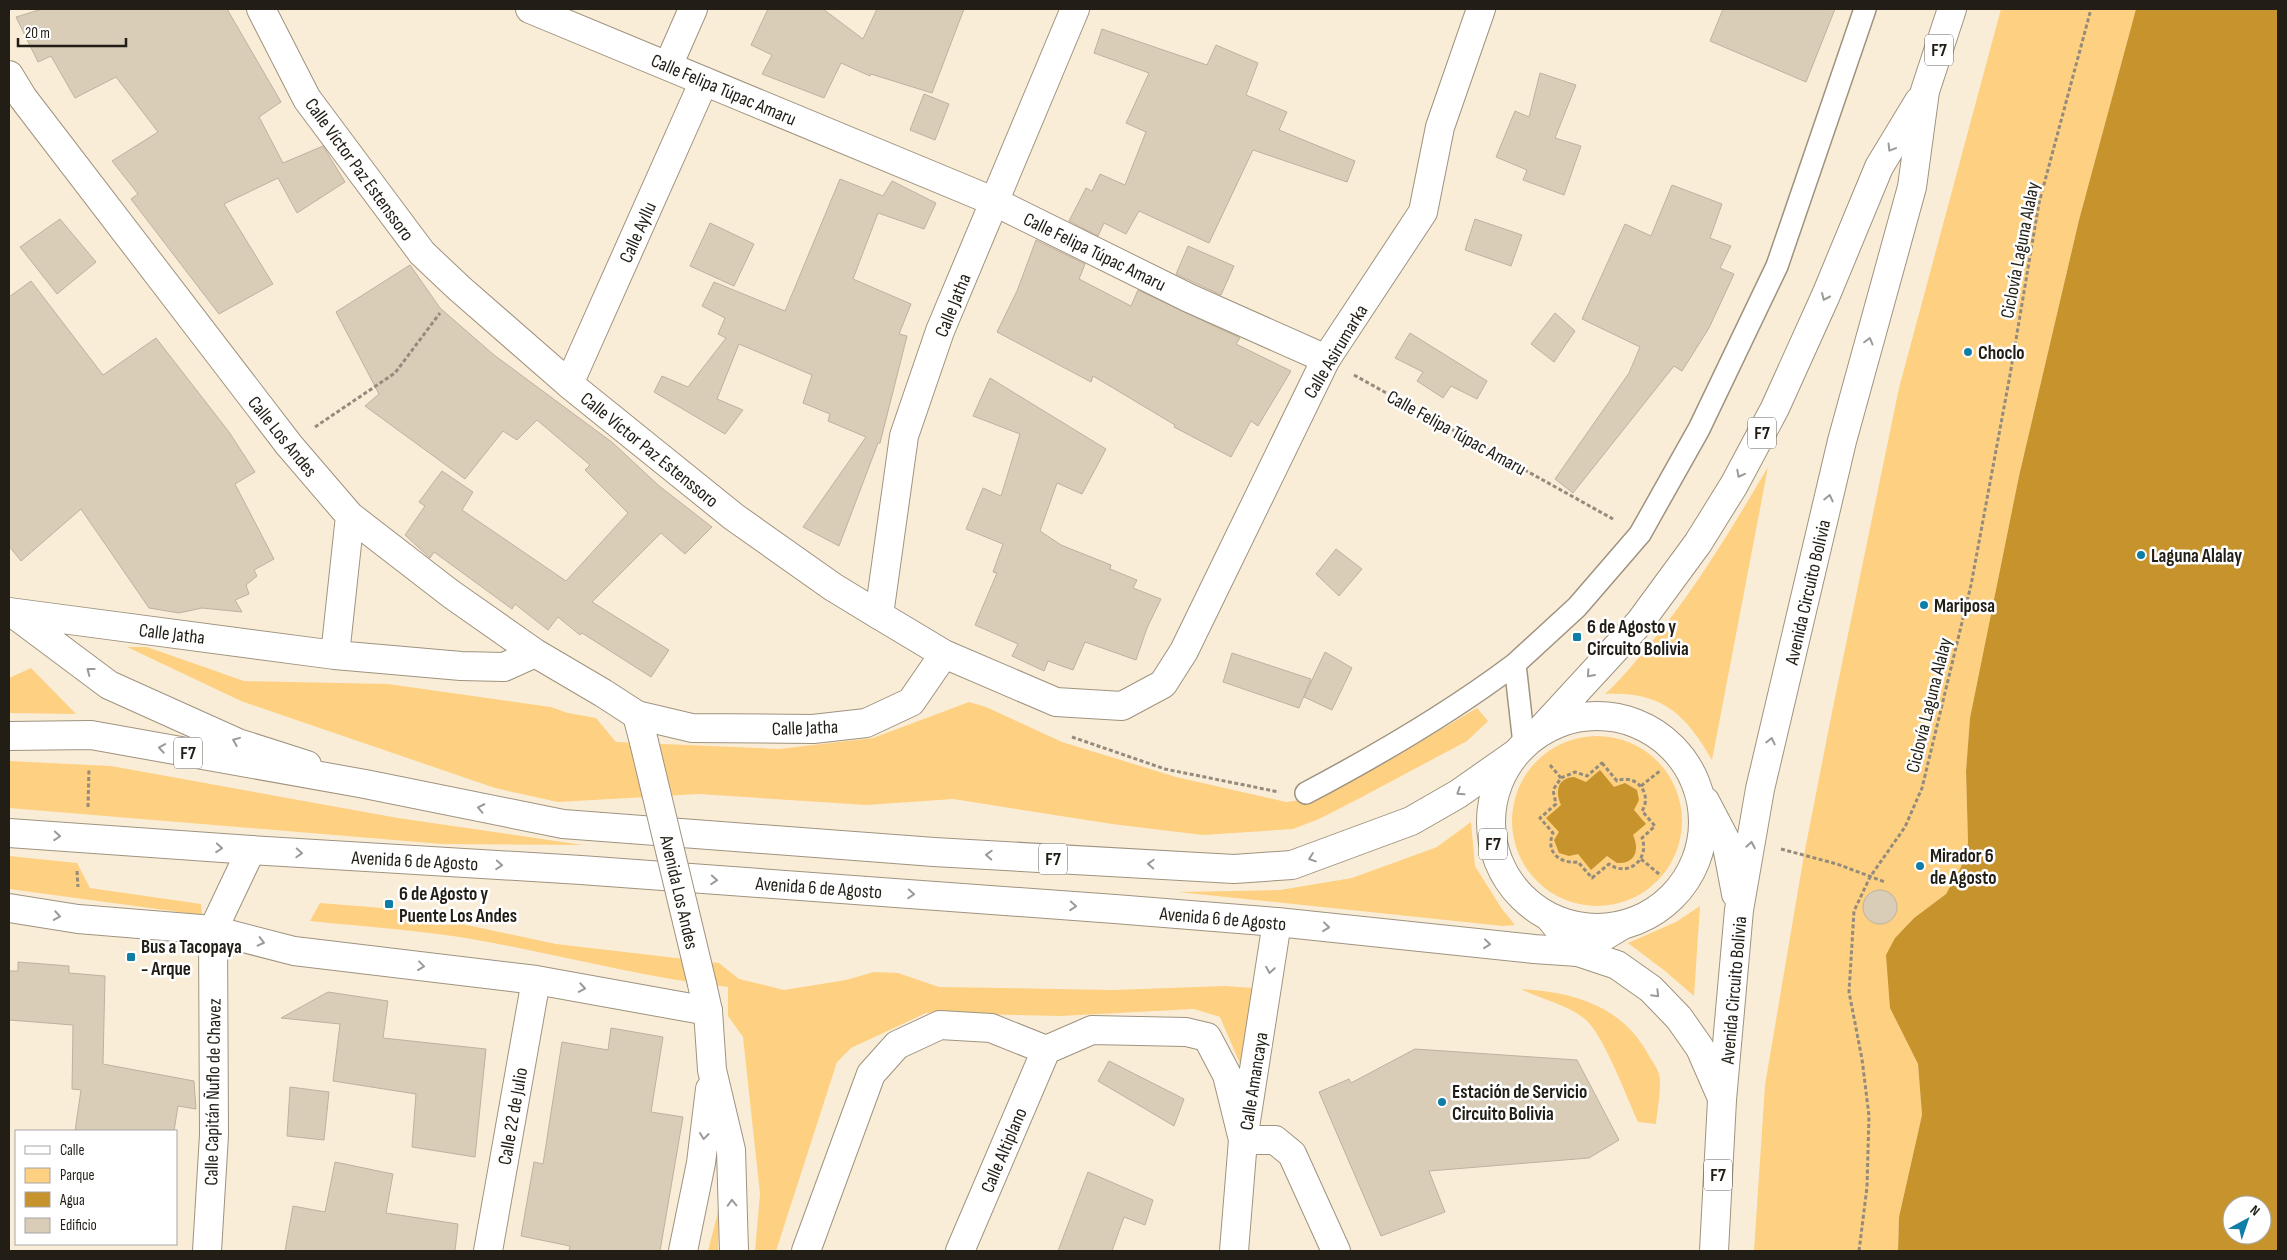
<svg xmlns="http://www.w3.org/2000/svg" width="2287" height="1260" viewBox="0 0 2287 1260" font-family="'Sofia Sans Condensed',sans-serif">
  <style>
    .green { fill: #fdd082 }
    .water { fill: #c6932c; fill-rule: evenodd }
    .building { fill: #d9cdb8; stroke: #beb29e }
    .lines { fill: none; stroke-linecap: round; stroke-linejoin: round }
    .service-casing { stroke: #9f937f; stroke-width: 24 }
    .minor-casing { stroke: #9f937f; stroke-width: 30 }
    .tertiary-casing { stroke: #9f937f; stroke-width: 30 }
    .primary-casing { stroke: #9f937f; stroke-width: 30 }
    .trunk-casing { stroke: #9f937f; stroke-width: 30 }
    .path { stroke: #948b7d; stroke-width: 3; stroke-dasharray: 4 2.5; stroke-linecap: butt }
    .service { stroke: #fff; stroke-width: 21 }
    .minor { stroke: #fff; stroke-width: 28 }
    .tertiary { stroke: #fff; stroke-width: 28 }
    .primary { stroke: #fff; stroke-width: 28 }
    .trunk { stroke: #fff; stroke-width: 28 }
    .tertiary-bridge-casing { stroke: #9f937f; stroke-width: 30; stroke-linecap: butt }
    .tertiary-bridge { stroke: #fff; stroke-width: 28 }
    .oneway { stroke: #9c9a96 }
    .poi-dot { fill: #0f7ea7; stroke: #fff; stroke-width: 2 }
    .labels { text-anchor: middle; stroke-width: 5; stroke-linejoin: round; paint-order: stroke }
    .shield { fill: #fff; stroke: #64625c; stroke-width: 1 }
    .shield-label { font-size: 18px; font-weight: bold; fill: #221e16 }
    .street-label { font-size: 19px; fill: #221e16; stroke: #fff }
    .poi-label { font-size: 19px; font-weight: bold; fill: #221e16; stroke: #fff; text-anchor: start }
  </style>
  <rect width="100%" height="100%" fill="#faedd8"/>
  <path class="green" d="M2001,9H2136L2079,220L2019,476L1970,718L1966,771L1968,843L1961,867L1946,894L1914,918L1895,938L1890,1008L1918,1064L1922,1115L1899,1217L1898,1251H1754L1765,1085L1804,855L1833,707L1899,388Z
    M1768,467L1712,760C1685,713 1661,691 1605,694C1620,681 1633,664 1646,649C1693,593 1731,530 1768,467Z
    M127,647H147L244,681L388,684L551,707L568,713L596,718L616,742L779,749L873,738L969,702L986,707L1062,742L1176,777L1286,802L1315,798L1378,767L1477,708L1488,721L1467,741L1360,798L1319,819L1293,829L1203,835L1112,824L953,799L867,805L699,794L558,802L495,788L241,701Z
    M31,668L76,714L9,713V678Z
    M1512 821a85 85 0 1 1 170 0a85 85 0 1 1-170 0Z
    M9,761L111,766L398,818L583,845L442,844L9,808Z
    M1471,822L1475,866L1502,909L1515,925L1503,926L1178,892L1280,890L1352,878L1437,847Z
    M9,856L77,863L90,888L201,904L202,915L9,889Z
    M320,903L395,909L434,925L462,924L556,944L719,963L739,979L784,990L846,980L874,972L898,973L939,987L1113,990L1225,986L1254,988L1250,1087L1220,1017L1194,1009L1060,1016L926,1013L851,1048L837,1062L776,1251H755L760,1194L743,1037L728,1016V987C643,978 561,955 477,940C422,930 365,927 310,921Z
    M1700,906L1694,996L1665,971L1628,943L1676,922Z
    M1521,989C1573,992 1621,1005 1648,1054C1651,1060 1657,1067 1659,1074C1662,1085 1657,1112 1656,1124L1638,1122C1627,1098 1604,1036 1586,1020C1569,1005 1541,999 1521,989Z
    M719,1208L718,1251H708Z"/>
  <path class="water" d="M2136,9H2278V1251H1898L1899,1217L1922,1115L1918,1064L1890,1008L1886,955L1895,938L1914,918L1946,894L1961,867L1968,843L1966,771L1970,718L2019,476L2079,220ZM2232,1205H2262V1235H2232Z
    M1600,770L1614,787L1625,783L1637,790L1639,800L1634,810L1646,824L1633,835C1640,850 1635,864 1617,863L1607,856L1591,870L1578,854L1569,856L1559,853L1554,840L1559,832L1546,818L1561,805C1555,792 1557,778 1574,777L1586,782Z"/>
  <path class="building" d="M42,9H227L281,102L259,117L283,163L323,146L345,182L297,213L278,178L224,204L273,284L219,314L131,199L138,194L112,161L158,132L116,77L75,98L51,56L38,62L16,17Z
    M768,9H823L863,39L877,9H964L932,93L871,74L870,76L841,63L824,98L762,74L772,55L751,45Z
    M1723,9H1835L1806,82L1710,41Z
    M1102,29L1207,65L1216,45L1258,63L1246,95L1287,112L1279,130L1355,161L1347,182L1253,150L1209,243L1139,211L1126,234L1104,223L1098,236L1069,221L1086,188L1092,191L1100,174L1125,185L1146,132L1126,123L1149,73L1094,53Z
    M1540,73L1576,85L1555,138L1581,146L1564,195L1523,180L1527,170L1496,157L1515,111L1529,117Z
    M924,94L949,104L935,140L910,130Z
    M840,179L883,196L892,181L936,203L924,229L878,213L853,279L911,304L899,334L907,336L880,443H878L839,546L803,527L866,437L828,421L830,414L803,403L812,375L739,344L717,399L743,410L725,434L654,392L662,376L688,387L726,338L718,334L725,318L702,306L714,282L785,311Z
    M1672,185L1722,204L1710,238L1731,246L1720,268L1734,274L1709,328L1682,371L1674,366L1573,493L1555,479L1629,373L1640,347L1582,319L1625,224L1651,236Z
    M60,219L96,262L57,294L20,247Z
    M1475,219L1522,235L1511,266L1465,250Z
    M710,223L754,244L734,286L690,266Z
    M1036,240L1085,264L1079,279L1131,306L1138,290L1240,338L1236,344L1291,371L1258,426L1251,421L1231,457L1174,427L1175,425L1093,376L1091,382L997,332L1017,291Z
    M1188,246L1234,266L1221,295L1176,274Z
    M410,265L440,308L494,355L613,443L658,485L712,527L685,554L661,533L592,602L669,650L651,677L582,633L580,635L558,617L548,630L515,604L512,609L434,552L430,558L405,535L425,506L419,502L442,471L473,492L462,510L566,581L628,513L585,470L590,465L537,420L517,440L503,431L465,479L365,406L379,394L336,312Z
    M31,281L103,375L156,338L229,432L255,472L235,484L274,559L254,570L257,576L246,585L249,594L235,600L242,612L202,608L179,613L149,608L81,509L21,561L9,546V297Z
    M1555,313L1575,331L1554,362L1531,344Z
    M1410,333L1487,381L1477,399L1451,386L1443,398L1417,381L1423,372L1395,358Z
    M990,378L1106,449L1082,494L1057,483L1040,531L1061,545L1111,565L1110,569L1137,580L1133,588L1161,599L1147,628L1136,660L1085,642L1073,670L1048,661L1044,671L1012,656L1018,644L975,625L997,573L993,572L1003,544L966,529L983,488L1001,496L1020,434L973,416Z
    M1336,549L1362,569L1339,596L1316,574Z
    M1325,652L1352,668L1332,710L1304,697Z
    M1232,653L1311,679L1299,708L1223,682Z
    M1863 907a17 17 0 1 1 34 0a17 17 0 1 1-34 0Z
    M18,962L69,966V973L105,976L103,1064L194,1081L196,1109L178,1106L174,1131H75L81,1090L72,1089L73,1025L9,1020V971H18Z
    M328,992L388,1001L383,1038L486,1049L475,1157L412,1147L416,1094L333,1081L340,1024L281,1018Z
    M611,1028L663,1037L651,1112L683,1117L660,1251H569L570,1246L521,1236L534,1162L543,1164L562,1042L608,1050Z
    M1415,1049L1577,1060L1619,1140L1589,1158L1429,1171L1445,1212L1381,1236L1319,1092L1349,1079L1351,1083Z
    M1109,1061L1184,1099L1174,1126L1098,1081Z
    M290,1087L329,1092L324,1140L287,1136Z
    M335,1162L393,1174L386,1213L458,1224L455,1251H285L293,1206L325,1212Z
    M1088,1172L1153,1200L1145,1225L1124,1217L1112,1251H1058Z"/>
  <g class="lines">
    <defs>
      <path id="service" d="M1524,744L1515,664L1577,607L1640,534L1699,429L1777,266L1865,9
        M1306,793C1378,755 1450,713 1515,664"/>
      <path id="minor" d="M261,9L307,99L422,253L459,288L569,384L734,517L833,587L879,615
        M530,9L993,201L1189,298L1326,359
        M668,66L693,9
        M9,75L23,98L289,445L350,516L451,594L535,653L603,693L637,715
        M569,384L704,81
        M9,612L335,655L461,666L504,667L535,653
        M14,614L109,685L238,743L307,765
        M335,655L350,516
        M9,908L78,919L213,930L294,951L536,980L708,1011
        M1243,1140H1275L1292,1154L1336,1251
        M488,1251L536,980
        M806,1251L871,1074L897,1045L940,1025L991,1028L1046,1050L1092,1030L1186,1032L1207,1037L1227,1075L1243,1140
        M960,1251L1046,1050
        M1234,1251L1243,1140L1277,922"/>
      <path id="tertiary" d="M1075,9L940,331L904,436L879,615L944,654L1056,702L1122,706L1163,684L1184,651L1326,359L1423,212L1440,127L1481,9
        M644,742L637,715L692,728L813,729L866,723L911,702L944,654
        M702,984L708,1011L712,1070L731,1150L734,1251
        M207,1251L214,1135L213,930L251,850
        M683,1251L701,1163L710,1089"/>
      <path id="primary" d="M9,736L91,735L365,784L563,824L934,852L1234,869L1292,865L1411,821L1458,794L1515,754
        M9,833L251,850L581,870L1115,909L1277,922L1534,949L1578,952L1621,926"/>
      <path id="trunk" d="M1491 822a106 106 0 1 1 212 0a106 106 0 1 1-212 0Z
        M1535,736L1640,622L1698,543L1734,485L1775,408L1826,295L1879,167L1919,101
        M1705,801L1726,841L1736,894
        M1549,917L1578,952L1617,965L1651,989L1679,1018L1700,1048L1721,1096
        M1714,1251L1722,1100L1739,910L1760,789L1842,441L1912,187L1925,91L1952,9"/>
    </defs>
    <use href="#service" class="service-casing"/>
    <use href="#minor" class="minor-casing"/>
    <use href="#tertiary" class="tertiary-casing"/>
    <use href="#primary" class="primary-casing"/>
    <use href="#trunk" class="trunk-casing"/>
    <path class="path" d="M1354,375L1613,519
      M315,427L395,373L440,313
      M1072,737L1165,769L1279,792
      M1602,763L1617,781C1636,773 1653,794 1642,811L1655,826L1642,838C1650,859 1628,878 1609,864L1592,878L1578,862C1560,864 1545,852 1553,833L1540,818L1556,804L1553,790L1561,778L1575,772L1587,776Z
      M1550,765L1561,778
      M1641,786L1661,770
      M88,807L89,768
      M1781,849L1837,864L1885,882
      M1641,859L1659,874
      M77,871L78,887
      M1859,1251L1867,1187L1869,1116L1862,1059L1849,992L1854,911L1870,877L1905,827L1922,788L1971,585L2010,375L2039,203L2091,9"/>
    <use href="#service" class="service"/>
    <use href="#minor" class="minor"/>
    <use href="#tertiary" class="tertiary"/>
    <use href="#primary" class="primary"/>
    <use href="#trunk" class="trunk"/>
    <defs>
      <path id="tertiary-bridge" d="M644,742L702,984"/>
    </defs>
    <use href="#tertiary-bridge" class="tertiary-bridge-casing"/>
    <use href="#tertiary-bridge" class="tertiary-bridge"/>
  </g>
  <defs><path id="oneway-chevron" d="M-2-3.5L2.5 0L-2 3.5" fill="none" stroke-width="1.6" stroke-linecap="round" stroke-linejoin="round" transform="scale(1.25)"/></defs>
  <g class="oneway">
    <use href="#oneway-chevron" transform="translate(1891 148) rotate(121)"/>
    <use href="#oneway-chevron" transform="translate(1825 297) rotate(114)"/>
    <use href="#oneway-chevron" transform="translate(1869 341) rotate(-75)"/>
    <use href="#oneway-chevron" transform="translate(1740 474) rotate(118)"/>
    <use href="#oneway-chevron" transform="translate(1829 498) rotate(-77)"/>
    <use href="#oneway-chevron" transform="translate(90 671) rotate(-143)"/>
    <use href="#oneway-chevron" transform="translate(1590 674) rotate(132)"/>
    <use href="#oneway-chevron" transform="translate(236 741) rotate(-158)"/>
    <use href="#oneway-chevron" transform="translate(1771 741) rotate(-77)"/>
    <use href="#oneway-chevron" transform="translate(162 748) rotate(-170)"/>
    <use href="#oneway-chevron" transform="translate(1460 792) rotate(147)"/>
    <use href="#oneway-chevron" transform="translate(481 808) rotate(-168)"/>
    <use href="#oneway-chevron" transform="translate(57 836) rotate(4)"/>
    <use href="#oneway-chevron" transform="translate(1751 845) rotate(-80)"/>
    <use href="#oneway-chevron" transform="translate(219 848) rotate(4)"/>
    <use href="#oneway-chevron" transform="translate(299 853) rotate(3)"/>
    <use href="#oneway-chevron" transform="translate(989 855) rotate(-177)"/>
    <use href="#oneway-chevron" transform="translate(1312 858) rotate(161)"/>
    <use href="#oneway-chevron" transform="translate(1151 864) rotate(-177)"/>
    <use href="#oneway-chevron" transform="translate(499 865) rotate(4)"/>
    <use href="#oneway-chevron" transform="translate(714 880) rotate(4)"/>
    <use href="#oneway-chevron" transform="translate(911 894) rotate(4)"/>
    <use href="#oneway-chevron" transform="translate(1073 906) rotate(4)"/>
    <use href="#oneway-chevron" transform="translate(57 916) rotate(9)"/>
    <use href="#oneway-chevron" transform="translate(1326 927) rotate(6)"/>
    <use href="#oneway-chevron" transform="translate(261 942) rotate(14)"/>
    <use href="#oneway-chevron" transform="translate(1487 944) rotate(6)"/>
    <use href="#oneway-chevron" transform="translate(421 966) rotate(7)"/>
    <use href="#oneway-chevron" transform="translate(1270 970) rotate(99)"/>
    <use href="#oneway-chevron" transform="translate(582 988) rotate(10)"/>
    <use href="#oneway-chevron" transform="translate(1656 994) rotate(45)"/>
    <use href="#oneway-chevron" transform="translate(704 1136) rotate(97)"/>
    <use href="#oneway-chevron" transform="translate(732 1203) rotate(-92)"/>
  </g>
  <g class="poi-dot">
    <circle cx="1968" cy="352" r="5"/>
    <circle cx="2141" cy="555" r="5"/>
    <circle cx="1924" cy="605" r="5"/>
    <rect x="1572" y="632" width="10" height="10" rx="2.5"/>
    <circle cx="1920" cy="866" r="5"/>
    <rect x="384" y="899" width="10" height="10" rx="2.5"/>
    <rect x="126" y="952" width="10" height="10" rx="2.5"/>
    <circle cx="1442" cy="1102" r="5"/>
  </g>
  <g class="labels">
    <g class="shield">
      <rect x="1925" y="34.5" width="28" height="31" rx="4"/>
      <rect x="1748" y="417.5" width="28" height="31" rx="4"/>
      <rect x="174" y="737.5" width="28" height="31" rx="4"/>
      <rect x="1479" y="828.5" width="28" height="31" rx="4"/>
      <rect x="1039" y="843.5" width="28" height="31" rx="4"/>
      <rect x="1704" y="1159.5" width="28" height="31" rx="4"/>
    </g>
    <g class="shield-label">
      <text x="1939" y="56">F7</text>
      <text x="1762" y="439">F7</text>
      <text x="188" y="759">F7</text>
      <text x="1493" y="850">F7</text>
      <text x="1053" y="865">F7</text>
      <text x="1718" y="1181">F7</text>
    </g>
    <g class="street-label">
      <text transform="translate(724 89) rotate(23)" y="7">Calle Felipa Túpac Amaru</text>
      <text transform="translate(360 169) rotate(54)" y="7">Calle Víctor Paz Estenssoro</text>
      <text transform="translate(637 232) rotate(-66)" y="7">Calle Ayllu</text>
      <text transform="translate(2019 250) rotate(-79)" y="7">Ciclovía Laguna Alalay</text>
      <text transform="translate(1095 251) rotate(26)" y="7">Calle Felipa Túpac Amaru</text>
      <text transform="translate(952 305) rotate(-68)" y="7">Calle Jatha</text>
      <text transform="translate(1335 351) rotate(-59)" y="7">Calle Asirumarka</text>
      <text transform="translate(1457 432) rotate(29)" y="7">Calle Felipa Túpac Amaru</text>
      <text transform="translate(283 436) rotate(51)" y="7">Calle Los Andes</text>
      <text transform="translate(650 449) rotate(39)" y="7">Calle Víctor Paz Estenssoro</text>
      <text transform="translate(1807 592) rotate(-77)" y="7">Avenida Circuito Bolivia</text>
      <text transform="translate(172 633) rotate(7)" y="7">Calle Jatha</text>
      <text transform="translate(1928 705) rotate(-76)" y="7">Ciclovía Laguna Alalay</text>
      <text transform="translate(805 727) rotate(-2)" y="7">Calle Jatha</text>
      <text transform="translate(415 860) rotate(3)" y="7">Avenida 6 de Agosto</text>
      <text transform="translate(819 887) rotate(4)" y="7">Avenida 6 de Agosto</text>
      <text transform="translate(680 892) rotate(77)" y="7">Avenida Los Andes</text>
      <text transform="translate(1223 918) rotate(5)" y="7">Avenida 6 de Agosto</text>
      <text transform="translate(1733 990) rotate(-85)" y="7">Avenida Circuito Bolivia</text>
      <text transform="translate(1253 1081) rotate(-81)" y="7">Calle Amancaya</text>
      <text transform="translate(212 1092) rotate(-89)" y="7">Calle Capitán Ñuflo de Chavez</text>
      <text transform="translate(512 1116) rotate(-80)" y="7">Calle 22 de Julio</text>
      <text transform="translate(1003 1150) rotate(-67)" y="7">Calle Altiplano</text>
    </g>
    <g class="poi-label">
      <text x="1978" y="359">Choclo</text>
      <text x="2151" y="562">Laguna Alalay</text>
      <text x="1934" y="612">Mariposa</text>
      <text x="1587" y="633">6 de Agosto y<tspan x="1587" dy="22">Circuito Bolivia</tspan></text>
      <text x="1930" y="862">Mirador 6<tspan x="1930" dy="22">de Agosto</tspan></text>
      <text x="399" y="900">6 de Agosto y<tspan x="399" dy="22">Puente Los Andes</tspan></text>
      <text x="141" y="953">Bus a Tacopaya<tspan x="141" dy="22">- Arque</tspan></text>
      <text x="1452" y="1098">Estación de Servicio<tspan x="1452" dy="22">Circuito Bolivia</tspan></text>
    </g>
  </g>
  <rect width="2287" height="1260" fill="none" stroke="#221e16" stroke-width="20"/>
  <rect x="15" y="1130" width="162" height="115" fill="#ffffff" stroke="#a7a5a2"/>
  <rect x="25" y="1146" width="25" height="8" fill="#ffffff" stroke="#a7a5a2"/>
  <text x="60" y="1155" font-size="15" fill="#221e16">Calle</text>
  <rect x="25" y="1168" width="25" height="15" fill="#fdd082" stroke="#a7a5a2"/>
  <text x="60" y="1180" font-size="15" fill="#221e16">Parque</text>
  <rect x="25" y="1192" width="25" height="15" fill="#c6932c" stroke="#a7a5a2"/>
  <text x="60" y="1205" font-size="15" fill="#221e16">Agua</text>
  <rect x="25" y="1218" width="25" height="15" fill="#d9cdb8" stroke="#a7a5a2"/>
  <text x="60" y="1230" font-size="15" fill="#221e16">Edificio</text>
  <g transform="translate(2247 1220) rotate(40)"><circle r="24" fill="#ffffff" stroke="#a7a5a2"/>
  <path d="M0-4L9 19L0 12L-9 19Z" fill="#0f7ea7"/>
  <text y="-8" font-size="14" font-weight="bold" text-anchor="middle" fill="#221e16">N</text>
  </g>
  <path d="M18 38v8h108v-8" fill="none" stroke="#221e16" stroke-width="2.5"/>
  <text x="25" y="38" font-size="15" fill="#221e16" stroke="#ffffff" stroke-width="4" paint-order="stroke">20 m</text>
</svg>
